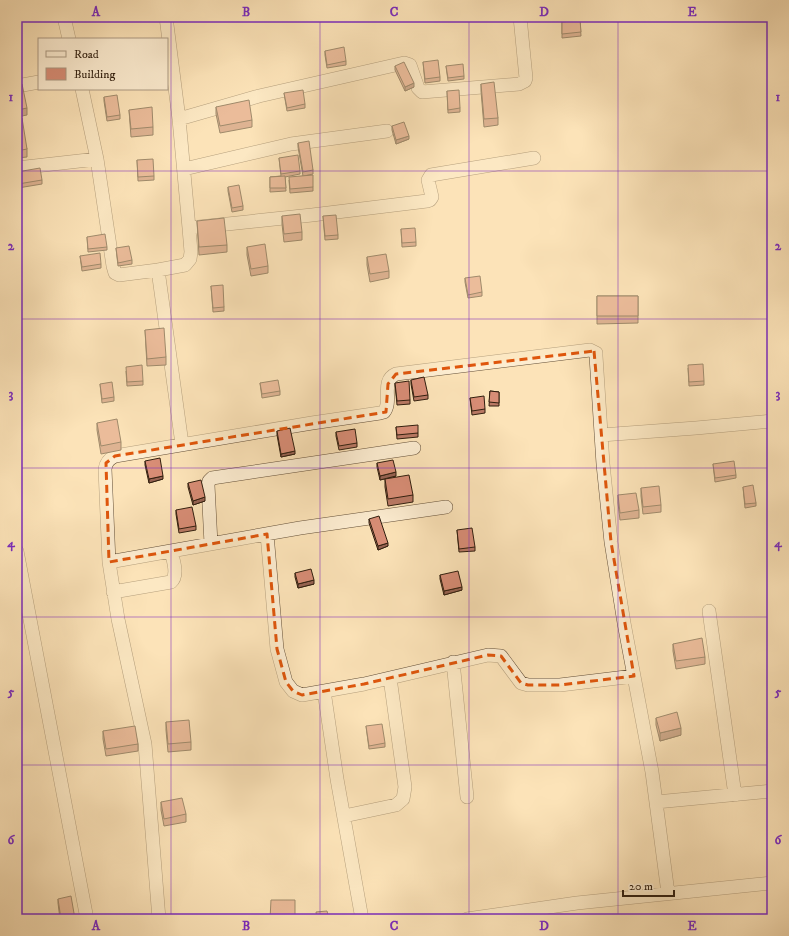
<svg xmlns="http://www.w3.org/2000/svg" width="789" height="936" viewBox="0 0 789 936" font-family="'IM FELL DW Pica',serif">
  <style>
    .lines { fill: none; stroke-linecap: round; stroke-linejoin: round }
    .street-casing { stroke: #634f38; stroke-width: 14 }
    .street { stroke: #fdedd1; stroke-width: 13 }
    .wall { fill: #ba7965; stroke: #301e0e }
    .shaded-wall { fill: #976353; stroke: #301e0e }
    .building { fill: #d88d76; stroke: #301e0e }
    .marked { fill: none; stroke: #df560c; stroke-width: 3; stroke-dasharray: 8 5; stroke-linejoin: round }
    .grid { fill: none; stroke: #7b2cbf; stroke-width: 1; stroke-opacity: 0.55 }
    .neatline { fill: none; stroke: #7b2cbf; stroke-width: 1.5 }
    .grid-label { font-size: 13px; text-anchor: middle; font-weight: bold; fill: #7b2cbf }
  </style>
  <rect width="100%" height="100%" fill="#fce3b8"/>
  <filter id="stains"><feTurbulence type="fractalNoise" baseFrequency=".005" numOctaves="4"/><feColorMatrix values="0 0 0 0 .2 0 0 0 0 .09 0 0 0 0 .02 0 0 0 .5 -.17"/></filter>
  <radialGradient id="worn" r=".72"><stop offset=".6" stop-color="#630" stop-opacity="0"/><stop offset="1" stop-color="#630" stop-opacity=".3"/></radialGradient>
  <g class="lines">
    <defs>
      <path id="street" d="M64,17L69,39
        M166,17L179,119L189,228
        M17,86L39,82
        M82,89L97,159L113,266L115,273L119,275L158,270L185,265L190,259L191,252L189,228L312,215L427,201L430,200L432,197L428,180L431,175L534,158
        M179,119L259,96L404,63L410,65L418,88L422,92L519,84L525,81L526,78L520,17
        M17,168L97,159
        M184,169L291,144L387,131
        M158,270L182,444
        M601,435L696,428L772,421
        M267,534L277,649L286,682L293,691L302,695L364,684L488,655L501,656L521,683L528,685H560L634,676
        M211,544L208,485L209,481L212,478L414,448
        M17,551L87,919
        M109,562L300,528L446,507
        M113,592L171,582C179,575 173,560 171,551
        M709,611L735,795
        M453,662L467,797
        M324,691L337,779L362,919
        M656,802L772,791
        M344,816L396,805L403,799L405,787L390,678
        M159,919L145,744L118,619L109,562L105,469C106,462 109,459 115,456L312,423L380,413L384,412C393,401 380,381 396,374L590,350L596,353V356L603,464L611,542L624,623L652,772L668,893
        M467,919L577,903L772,883"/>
    </defs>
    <use href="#street" class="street-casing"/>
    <use href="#street" class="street"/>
  </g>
  <path class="wall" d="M580,20L581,36L562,38V22Z
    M325,51L346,61V65L327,68L325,55Z
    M423,62L440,77V81L425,83Z
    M395,66L414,87L405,91L395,70Z
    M446,66L464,76V79L448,81Z
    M481,84L498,118V125L484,127L481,91Z
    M447,91L460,108V112L448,113Z
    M284,93L305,104V108L287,111Z
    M104,97L120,115V119L107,121L104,101Z
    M216,107L252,120V127L220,133L216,114Z
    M129,110L153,127V135L131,137Z
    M17,119L27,149V157L17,158Z
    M392,126L409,139L396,144L392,130Z
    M298,143L313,170V174L304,176L313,187V191L290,193L289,180L303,176L298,147Z
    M279,158L300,171V174L285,177L286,191L270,192V177L281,176Z
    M137,160L154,176V180L138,181Z
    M17,172L42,180V184L18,188L17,181Z
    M228,187L243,206V210L232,212L228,191Z
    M282,216L302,232V240L284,242L282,224Z
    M323,216L338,235V239L325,240Z
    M197,221L227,245V252L199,255Z
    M401,229L416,242V246L402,247Z
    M87,237L107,247V250L88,252Z
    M247,247L268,266V273L251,276L247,255Z
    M116,248L132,260V264L118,266Z
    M80,256L101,264V268L82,271Z
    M367,257L389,271V278L370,282L367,265Z
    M465,278L482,292V296L468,298L465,282Z
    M211,286L224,307V311L213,312Z
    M597,296H638V323L597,324Z
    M145,330L166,357V365L147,366Z
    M688,368L704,381V385L689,386Z
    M126,371L143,381V385L127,386Z
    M411,380L428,395V399L414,401L411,384Z
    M260,383L280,391V395L262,398Z
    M395,383L410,400V404L397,405Z
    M100,384L114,397V401L102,403Z
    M490,391L499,392V406H489Z
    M470,398L485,409V413L472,415Z
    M97,423L121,442V450L101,454L97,430Z
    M396,427L418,433V437L397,439Z
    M277,431L295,454L281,457L277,435Z
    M336,432L357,443V447L339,450L336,436Z
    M145,461L163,479L149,483L145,465Z
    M377,463L396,476L380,480L377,467Z
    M713,464L736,475V478L715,482Z
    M385,479L413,495V502L388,506L385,487Z
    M188,483L205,501L193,505L188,487Z
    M743,487L756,503V506L745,508Z
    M641,488L661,505V512L643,514L641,496Z
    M618,495L639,510V518L620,520L618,503Z
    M176,510L196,526V530L179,533L176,514Z
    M369,519L388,546L378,550L369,523Z
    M457,530L475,547V551L459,552Z
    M295,573L314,584L298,588L295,577Z
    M440,575L462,590L444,595L440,579Z
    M673,644L705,657V664L676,669L673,651Z
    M656,718L681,735L660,741L656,725Z
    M166,722L191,742V750L168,752L166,730Z
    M366,726L385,743V747L369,749Z
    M103,731L138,744V751L106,756L103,739Z
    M161,802L186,814V822L164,826L161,810Z
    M58,899L75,919H60L58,903Z"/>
  <path class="shaded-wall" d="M414,83V87L405,91V87Z
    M27,108V115L17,117V110Z
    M409,136V139L396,144V140Z
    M295,451V454L281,457V454Z
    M396,472V476L380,480V476Z
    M163,476V479L149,483V479Z
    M205,497V501L193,505V501Z
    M388,543V546L378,550V546Z
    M314,580V584L298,588V584Z
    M462,587V590L444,595V591Z
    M681,728V735L660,741V733Z"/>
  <path class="building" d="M580,20L581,32L562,34V22Z
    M344,47L346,61L327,65L325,51Z
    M438,60L440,77L425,79L423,62Z
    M404,62L414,83L405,87L395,66Z
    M463,64L464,76L448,78L446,66Z
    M494,82L498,118L484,119L481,84Z
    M22,84L27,108L17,110V85Z
    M303,90L305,104L287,108L284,93Z
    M459,90L460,108L448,110L447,91Z
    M117,95L120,115L107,117L104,97Z
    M249,100L252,120L220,126L216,107Z
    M152,107L153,127L131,129L129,110Z
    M22,118L27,149L17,151V119Z
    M404,122L409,136L396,140L392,126Z
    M309,141L313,170L303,172L298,143Z
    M298,155L300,171L281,174L279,158Z
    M153,159L154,176L138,177L137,160Z
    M40,168L42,180L18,184L17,172Z
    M313,175V187L290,189L289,177Z
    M285,176L286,188H270V177Z
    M239,185L243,206L232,208L228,187Z
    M300,214L302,232L284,234L282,216Z
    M336,215L338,235L325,236L323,216Z
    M224,218L227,245L199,247L197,221Z
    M415,228L416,242L402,243L401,229Z
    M105,234L107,247L88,249L87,237Z
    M265,244L268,266L251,269L247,247Z
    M129,246L132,260L118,263L116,248Z
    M100,253L101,264L82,267L80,256Z
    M386,254L389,271L370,274L367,257Z
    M480,276L482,292L468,295L465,278Z
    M223,285L224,307L213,308L211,286Z
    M597,296H638V316H597Z
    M164,328L166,357L147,359L145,330Z
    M703,364L704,381L689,382L688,365Z
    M142,365L143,381L127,382L126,367Z
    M424,377L428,395L414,397L411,380Z
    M278,380L280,391L262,394L260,383Z
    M409,381L410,400L397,401L395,383Z
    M112,382L114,397L102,399L100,384Z
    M490,391L499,392V403L489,402Z
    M484,396L485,409L472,411L470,398Z
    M117,419L121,442L101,446L97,423Z
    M418,425V433L397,435L396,427Z
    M290,428L295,451L281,454L277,431Z
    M355,429L357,443L339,446L336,432Z
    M160,458L163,476L149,479L145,461Z
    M393,460L396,472L380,476L377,463Z
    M734,461L736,475L715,478L713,464Z
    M409,475L413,495L388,499L385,479Z
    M201,480L205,497L193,501L188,483Z
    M753,485L756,503L745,504L743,487Z
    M659,486L661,505L643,507L641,488Z
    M636,493L639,510L620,513L618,495Z
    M192,507L196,526L179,529L176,510Z
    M379,516L388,543L378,546L369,519Z
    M472,528L475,547L459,549L457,530Z
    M311,569L314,580L298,584L295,573Z
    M458,571L462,587L444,591L440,575Z
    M702,638L705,657L676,661L673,644Z
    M677,712L681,728L660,733L656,718Z
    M189,720L191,742L168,744L166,722Z
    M382,724L385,743L369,746L366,726Z
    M135,726L138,744L106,749L103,731Z
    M182,798L186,814L164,819L161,802Z
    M71,896L75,919H61L58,899Z
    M271,900H295V919H270Z
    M327,911L329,919H317L316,912Z"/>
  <path d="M0 0H789V936H0ZM594,351L611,542L634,676L560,685H528L521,683L501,656L488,655L364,684L302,695L293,691L286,682L277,649L267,534L109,562L106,463L115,456L386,412L388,384L396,374Z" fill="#fce3b8" fill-opacity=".55" fill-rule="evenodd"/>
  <path class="marked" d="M594,351L611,542L634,676L560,685H528L521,683L501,656L488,655L364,684L302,695L293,691L286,682L277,649L267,534L109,562L106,463L115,456L386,412L388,384L396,374Z"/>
  <path class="grid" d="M171,17V919M320,17V919M469,17V919M618,17V919M17,171H772M17,319H772M17,468H772M17,617H772M17,765H772"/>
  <rect width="789" height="936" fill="none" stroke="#fce3b8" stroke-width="44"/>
  <rect x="38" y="38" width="130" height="52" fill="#fdedd1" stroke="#ab9a83"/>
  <rect x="46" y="51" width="20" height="6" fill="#fdedd1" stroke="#ab9a83"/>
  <text x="74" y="58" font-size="12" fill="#301e0e">Road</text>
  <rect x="46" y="68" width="20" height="12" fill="#d88d76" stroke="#ab9a83"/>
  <text x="74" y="78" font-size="12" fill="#301e0e">Building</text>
  <path d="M623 890v6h51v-6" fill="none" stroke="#301e0e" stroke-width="2"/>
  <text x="629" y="890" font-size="12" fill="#301e0e" stroke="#fdedd1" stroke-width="3" paint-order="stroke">20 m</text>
  <rect x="22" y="22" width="745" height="892" class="neatline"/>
  <g class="grid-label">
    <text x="96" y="16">A</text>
    <text x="246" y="16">B</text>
    <text x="394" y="16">C</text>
    <text x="544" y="16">D</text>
    <text x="692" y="16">E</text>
    <text x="11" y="101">1</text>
    <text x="778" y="101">1</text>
    <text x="11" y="250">2</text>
    <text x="778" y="250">2</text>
    <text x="11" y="398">3</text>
    <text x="778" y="398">3</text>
    <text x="11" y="547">4</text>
    <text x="778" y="547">4</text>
    <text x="11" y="696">5</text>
    <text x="778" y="696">5</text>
    <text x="11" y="844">6</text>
    <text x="778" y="844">6</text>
    <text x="96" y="930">A</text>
    <text x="246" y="930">B</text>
    <text x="394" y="930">C</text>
    <text x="544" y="930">D</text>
    <text x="692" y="930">E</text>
  </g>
  <rect width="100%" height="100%" filter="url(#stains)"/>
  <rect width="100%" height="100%" fill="url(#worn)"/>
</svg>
